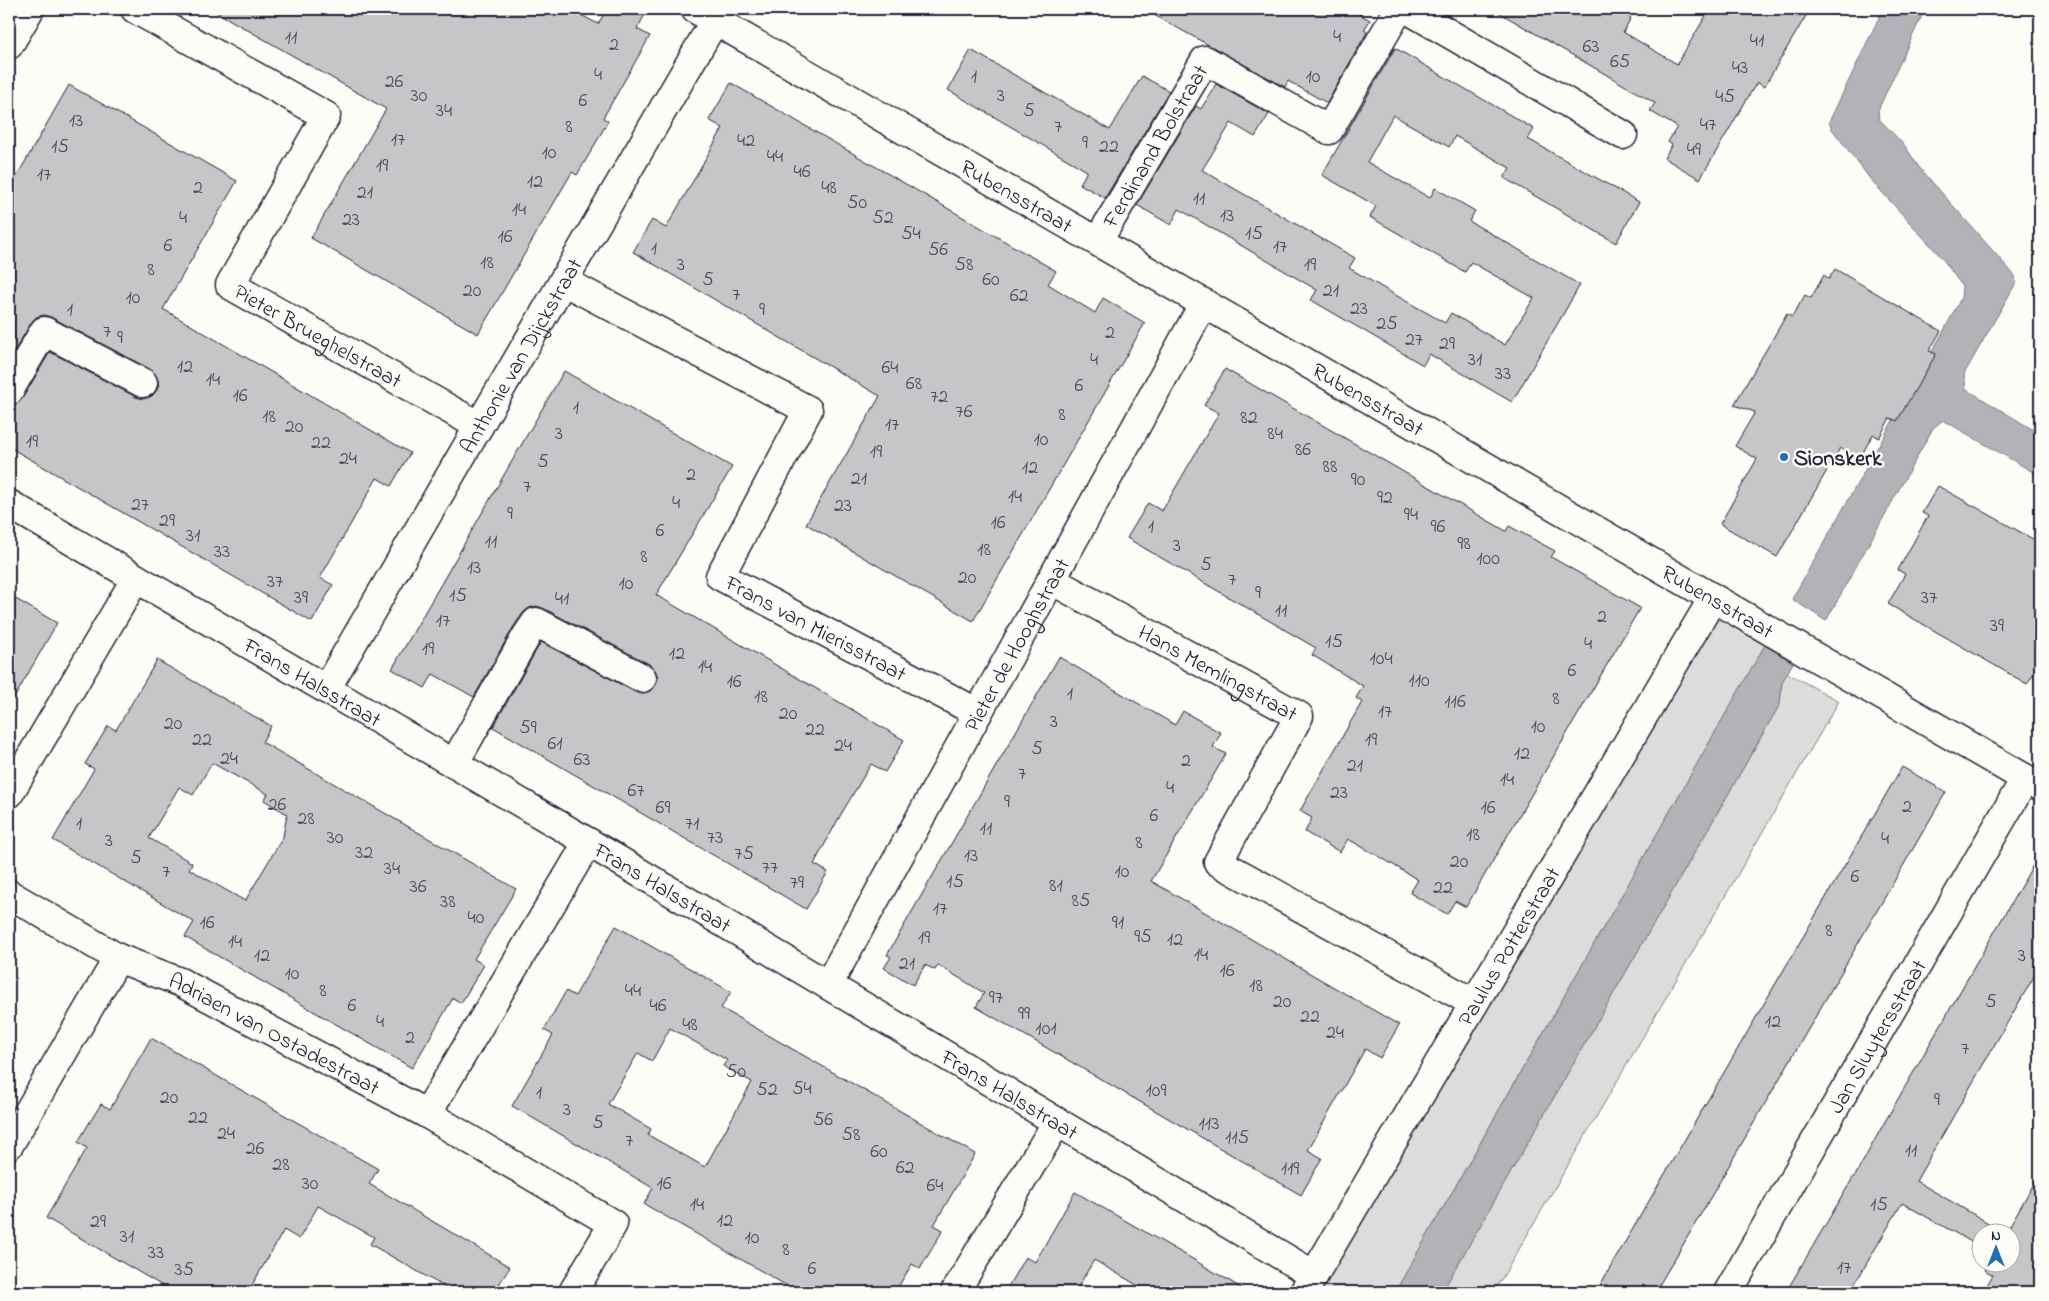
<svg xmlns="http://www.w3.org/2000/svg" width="2049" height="1301" viewBox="0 0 2049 1301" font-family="'Indie Flower',sans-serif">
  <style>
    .green { fill: #dddcdb; stroke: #807f8b }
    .water { fill: #b2b2b7; stroke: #787885 }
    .building { fill: #c6c6c8; stroke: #22223b; fill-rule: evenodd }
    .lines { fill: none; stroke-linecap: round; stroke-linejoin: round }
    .minor-casing { stroke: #22223b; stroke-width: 31 }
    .minor { stroke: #fdfcf7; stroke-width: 28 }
    .poi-dot { fill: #1f6fb2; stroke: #fdfcf7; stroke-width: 2 }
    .labels { text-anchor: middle; stroke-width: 5; stroke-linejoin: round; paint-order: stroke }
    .number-label { font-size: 20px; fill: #4b4b5e }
    .street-label { font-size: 22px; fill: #22223b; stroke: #fdfcf7 }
    .poi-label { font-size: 22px; font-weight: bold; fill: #22223b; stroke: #fdfcf7; text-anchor: start }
  </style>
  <rect width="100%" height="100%" fill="#fdfcf7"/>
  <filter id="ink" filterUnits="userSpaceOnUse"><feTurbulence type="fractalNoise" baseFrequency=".02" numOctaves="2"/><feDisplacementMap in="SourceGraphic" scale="10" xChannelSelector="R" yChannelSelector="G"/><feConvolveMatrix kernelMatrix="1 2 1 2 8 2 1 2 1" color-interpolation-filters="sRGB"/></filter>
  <g filter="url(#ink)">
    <path class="green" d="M1707,611L1765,645L1395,1292H1315Z
      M1787,673L1839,701L1494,1292H1442L1780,704L1782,682Z"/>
    <path class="water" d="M1883,9H1925L1878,110L1879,119L1905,146L1918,166L2015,276L2016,283L1964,374L1966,389L2040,434V476L1943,420L1933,428L1826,621L1792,599L1947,325L1961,298L1962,286L1942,258L1871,180L1832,129L1829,122Z
      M1765,645L1793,663L1782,682L1780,704L1442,1292H1395Z"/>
    <path class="building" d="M211,9H570L598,24L607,9H648L637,29L650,36L603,118L608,121L593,148L577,175L572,172L478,334L311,238L386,109Z
      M1143,9H1350L1370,20L1364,30L1367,32L1327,103L1288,81L1285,87Z
      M1493,9H1615L1631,18L1623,32L1677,64L1710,9H1810L1764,87L1757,82L1700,179L1664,158L1672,145L1668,142L1677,127L1650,111L1655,103Z
      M1395,48L1534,129L1528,139L1639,202L1616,243L1504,178L1510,168L1455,136L1449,147L1393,115L1367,162L1430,198L1435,188L1475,211L1469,221L1580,285L1512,402L1429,354L1423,365L1311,300L1317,290L1179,209L1171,225L1137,205L1196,106L1201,109L1216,84L1269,114L1255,137L1231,123L1202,170L1355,258L1349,268L1390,292L1445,323L1451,313L1505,345L1534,298L1471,262L1465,272L1370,217L1376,206L1322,175Z
      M971,50L1110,130L1142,76L1169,91L1105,198L1080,184L1087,171L948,90Z
      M731,83L1056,271L1048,284L1095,313L1103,298L1145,323L973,621L806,524L880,396L633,252L652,220L666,228L689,188L723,128L709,120Z
      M69,85L237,181L163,309L410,453L391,486L377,478L320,578L333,585L312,622L9,447V407L16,405L22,399L50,352L136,397L144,399L152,396L157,390L159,383L156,375L150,369L51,317L44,315L36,317L31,323L9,360V190Z
      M1835,269L1941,331L1929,351L1936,354L1897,421L1890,418L1879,438L1873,434L1859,460L1840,448L1777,557L1720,524L1757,459L1735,446L1755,412L1734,405L1787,314L1792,317L1805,295L1811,298L1824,275L1829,279Z
      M1225,369L1506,531L1509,526L1555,551L1551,557L1640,608L1466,907L1455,901L1447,914L1410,893L1418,880L1387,861L1348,839L1340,852L1305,832L1312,818L1300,811L1362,702L1356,698L1363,686L1312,655L1316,648L1127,538L1148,503L1162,511L1219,413L1204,405Z
      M564,371L732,467L656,595L904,740L885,772L871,764L840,816L814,864L828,872L806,909L493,727L541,642L635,692L642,694L650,691L656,685L658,677L655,670L649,664L543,608L536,606L529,608L523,613L514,626L474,697L433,674L425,688L392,669Z
      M1938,486L2040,543V663L2027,684L1888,604L1905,574L1898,570L1928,516L1922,513Z
      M9,595L57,623L9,707Z
      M1059,657L1175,725L1183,711L1221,733L1213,747L1226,754L1151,881L1399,1025L1380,1058L1365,1049L1308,1150L1322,1158L1301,1195L976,1007L984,993L938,965L935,970L925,965L913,985L884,968L891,957L887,955Z
      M157,660L271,726L262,742L516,889L474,959L484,965L461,1003L453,998L412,1068L185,937L194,922L53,840L94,769L85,764L108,726L116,730ZM212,763L268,794L264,800L287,814L283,837L245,901L189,869L192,863L149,838L179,787L193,795Z
      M1902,767L1946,792L1684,1243L1655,1292H1596Z
      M2040,853V966L1916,1181L2002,1231L2001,1234H1982V1248L1902,1203L1850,1292H1786L1854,1176H1855L1883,1125Z
      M616,926L731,992L721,1008L975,1154L934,1225L943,1230L920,1269L912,1264L895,1292H798L644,1204L653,1188L512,1106L553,1035L544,1030L566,991L575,996ZM670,1028L727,1060L723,1066L752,1082L705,1167L648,1135L651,1129L608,1104L638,1053L652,1061Z
      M151,1038L378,1169L369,1184L510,1267L494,1292H453L370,1244L374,1237L318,1206L299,1239L284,1230L248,1292H173L46,1218L87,1148L78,1142L91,1120L101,1104L110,1109Z
      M2040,1173V1292H1983L1993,1275L1985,1270L1989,1264H2012V1234H2005Z
      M1075,1192L1189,1257L1248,1292H1149L1094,1260L1078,1287L1086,1292H1005L1025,1257L1035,1262Z"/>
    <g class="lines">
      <defs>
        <g id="minor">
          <path id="s1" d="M135,9L326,116L230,285L479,426"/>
          <path id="s2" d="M695,9L2040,787"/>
          <path d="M1407,9L1623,135"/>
          <path d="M9,45L30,9"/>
          <path id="s3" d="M1098,241L1205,60L1329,130L1399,9"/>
          <path id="s4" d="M563,281L808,410L720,576L978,713"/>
          <path d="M9,391L44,331L143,383"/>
          <path id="s5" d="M9,504L588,842L1314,1275"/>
          <path id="s6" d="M1051,580L1299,716L1218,862L1474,1003"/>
          <path id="s7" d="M326,689L715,20"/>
          <path d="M454,764L527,635L536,622L642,678"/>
          <path d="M9,794L136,578"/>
          <path d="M9,894L118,958L9,1145"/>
          <path id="s8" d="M118,958L180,982L427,1114"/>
          <path id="s9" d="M828,985L1204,303"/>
          <path d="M573,1292L613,1224L427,1114L588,842"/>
          <path d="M955,1292L1057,1122"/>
          <path id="s10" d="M1304,1292L1713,598"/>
          <path id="s11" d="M1728,1292L2025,779"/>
        </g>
      </defs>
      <use href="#minor" class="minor-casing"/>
      <use href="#minor" class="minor"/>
    </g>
  </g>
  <circle class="poi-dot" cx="1784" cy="457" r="5"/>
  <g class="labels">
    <g class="number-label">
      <text x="1337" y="42">4</text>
      <text x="291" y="43">11</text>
      <text x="1757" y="46">41</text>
      <text x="614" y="50">2</text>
      <text x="1591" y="52">63</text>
      <text x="1620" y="67">65</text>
      <text x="1740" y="73">43</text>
      <text x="598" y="80">4</text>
      <text x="974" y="82">1</text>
      <text x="1313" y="82">10</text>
      <text x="394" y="87">26</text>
      <text x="419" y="101">30</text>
      <text x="1001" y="101">3</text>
      <text x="1725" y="102">45</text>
      <text x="583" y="106">6</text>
      <text x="444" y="116">34</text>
      <text x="1029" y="116">5</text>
      <text x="76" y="126">13</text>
      <text x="1708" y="130">47</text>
      <text x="569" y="132">8</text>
      <text x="1058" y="132">7</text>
      <text x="398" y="145">17</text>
      <text x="746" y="146">42</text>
      <text x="1085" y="148">9</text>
      <text x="60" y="152">15</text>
      <text x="1109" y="152">22</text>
      <text x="1694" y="155">49</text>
      <text x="549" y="158">10</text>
      <text x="775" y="162">44</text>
      <text x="382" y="171">19</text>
      <text x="802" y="177">46</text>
      <text x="44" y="180">17</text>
      <text x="535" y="187">12</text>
      <text x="198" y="193">2</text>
      <text x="829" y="193">48</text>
      <text x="365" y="198">21</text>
      <text x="1199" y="204">11</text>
      <text x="857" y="208">50</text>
      <text x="519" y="215">14</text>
      <text x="1227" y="221">13</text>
      <text x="183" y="223">4</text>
      <text x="883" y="223">52</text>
      <text x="351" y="225">23</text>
      <text x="911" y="239">54</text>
      <text x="1254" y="239">15</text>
      <text x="505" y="242">16</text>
      <text x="168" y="251">6</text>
      <text x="1280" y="252">17</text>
      <text x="654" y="254">1</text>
      <text x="938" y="255">56</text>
      <text x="487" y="268">18</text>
      <text x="681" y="270">3</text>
      <text x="964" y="270">58</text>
      <text x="1310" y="270">19</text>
      <text x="151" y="275">8</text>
      <text x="708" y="285">5</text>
      <text x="991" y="285">60</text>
      <text x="472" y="296">20</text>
      <text x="1331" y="296">21</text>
      <text x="736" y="300">7</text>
      <text x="1019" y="301">62</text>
      <text x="133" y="303">10</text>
      <text x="1359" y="314">23</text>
      <text x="70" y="315">1</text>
      <text x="762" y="315">9</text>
      <text x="1387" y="329">25</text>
      <text x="107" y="337">7</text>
      <text x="1110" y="338">2</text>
      <text x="120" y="343">9</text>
      <text x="1414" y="345">27</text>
      <text x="1447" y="349">29</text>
      <text x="1094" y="365">4</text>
      <text x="1475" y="365">31</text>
      <text x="185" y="372">12</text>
      <text x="890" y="373">64</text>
      <text x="1503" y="379">33</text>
      <text x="213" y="385">14</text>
      <text x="914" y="389">68</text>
      <text x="1079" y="391">6</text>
      <text x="240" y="401">16</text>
      <text x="939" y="402">72</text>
      <text x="576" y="413">1</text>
      <text x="964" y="417">76</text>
      <text x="1062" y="420">8</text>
      <text x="269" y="422">18</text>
      <text x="1249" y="423">82</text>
      <text x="892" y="430">17</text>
      <text x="294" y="432">20</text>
      <text x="559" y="439">3</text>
      <text x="1275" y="439">84</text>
      <text x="1041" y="445">10</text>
      <text x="32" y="447">19</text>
      <text x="321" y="448">22</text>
      <text x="1303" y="455">86</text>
      <text x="876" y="457">19</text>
      <text x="348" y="464">24</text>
      <text x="543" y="467">5</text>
      <text x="1330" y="472">88</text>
      <text x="1030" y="473">12</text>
      <text x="691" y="480">2</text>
      <text x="859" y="484">21</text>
      <text x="1358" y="485">90</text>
      <text x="527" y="492">7</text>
      <text x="1015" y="502">14</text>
      <text x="1385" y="503">92</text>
      <text x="676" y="508">4</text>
      <text x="140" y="510">27</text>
      <text x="843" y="511">23</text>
      <text x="510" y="519">9</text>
      <text x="1411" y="520">94</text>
      <text x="167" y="526">29</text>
      <text x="998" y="528">16</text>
      <text x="1151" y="532">1</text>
      <text x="1438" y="532">96</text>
      <text x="660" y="536">6</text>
      <text x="193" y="541">31</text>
      <text x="491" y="547">11</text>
      <text x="1464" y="549">98</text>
      <text x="1177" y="551">3</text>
      <text x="984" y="555">18</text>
      <text x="222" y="557">33</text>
      <text x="644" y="562">8</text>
      <text x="1488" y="564">100</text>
      <text x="1206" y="570">5</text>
      <text x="474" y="573">13</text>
      <text x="967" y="583">20</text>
      <text x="1232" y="585">7</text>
      <text x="275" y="587">37</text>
      <text x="626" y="589">10</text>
      <text x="1258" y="598">9</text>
      <text x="458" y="601">15</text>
      <text x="301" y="603">39</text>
      <text x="1929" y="603">37</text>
      <text x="562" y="604">41</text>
      <text x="1281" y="616">11</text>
      <text x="1602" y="622">2</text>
      <text x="443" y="626">17</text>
      <text x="1997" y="631">39</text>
      <text x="1334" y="647">15</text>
      <text x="1588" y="649">4</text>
      <text x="428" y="654">19</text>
      <text x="677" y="659">12</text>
      <text x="1381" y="664">104</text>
      <text x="705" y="672">14</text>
      <text x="1572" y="676">6</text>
      <text x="1419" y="686">110</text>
      <text x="734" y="687">16</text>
      <text x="1070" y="699">1</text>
      <text x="761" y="702">18</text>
      <text x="1556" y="704">8</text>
      <text x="1455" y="707">116</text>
      <text x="1385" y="717">17</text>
      <text x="788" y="719">20</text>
      <text x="1054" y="727">3</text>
      <text x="173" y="729">20</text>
      <text x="1538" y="732">10</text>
      <text x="528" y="733">59</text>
      <text x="815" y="735">22</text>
      <text x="202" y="745">22</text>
      <text x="1371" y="745">19</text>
      <text x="555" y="749">61</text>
      <text x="843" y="751">24</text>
      <text x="1037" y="754">5</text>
      <text x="1522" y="759">12</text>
      <text x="229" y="764">24</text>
      <text x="582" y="765">63</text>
      <text x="1186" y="766">2</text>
      <text x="1355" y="771">21</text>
      <text x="1022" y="779">7</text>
      <text x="1507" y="785">14</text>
      <text x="1170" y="793">4</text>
      <text x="636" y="796">67</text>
      <text x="1339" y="798">23</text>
      <text x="1007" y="807">9</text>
      <text x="277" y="810">26</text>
      <text x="1907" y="812">2</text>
      <text x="663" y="813">69</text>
      <text x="1488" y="813">16</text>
      <text x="1154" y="821">6</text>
      <text x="306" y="824">28</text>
      <text x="79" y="829">1</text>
      <text x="692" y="829">71</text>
      <text x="986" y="834">11</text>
      <text x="1473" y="840">18</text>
      <text x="335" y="843">30</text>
      <text x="715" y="843">73</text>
      <text x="1885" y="844">4</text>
      <text x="109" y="846">3</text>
      <text x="1139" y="848">8</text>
      <text x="364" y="858">32</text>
      <text x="744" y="859">75</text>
      <text x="971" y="861">13</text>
      <text x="136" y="863">5</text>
      <text x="1459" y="867">20</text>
      <text x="770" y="873">77</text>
      <text x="392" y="874">34</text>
      <text x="166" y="877">7</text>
      <text x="1122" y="877">10</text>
      <text x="1855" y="882">6</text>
      <text x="955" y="887">15</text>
      <text x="797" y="888">79</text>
      <text x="1056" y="891">81</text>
      <text x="418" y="892">36</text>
      <text x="1443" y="893">22</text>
      <text x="1081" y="906">85</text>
      <text x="448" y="907">38</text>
      <text x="940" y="914">17</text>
      <text x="476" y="923">40</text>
      <text x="207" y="928">16</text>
      <text x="1118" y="928">91</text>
      <text x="1829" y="936">8</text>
      <text x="1143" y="942">95</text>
      <text x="924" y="943">19</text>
      <text x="1175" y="945">12</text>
      <text x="235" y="947">14</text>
      <text x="1201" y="960">14</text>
      <text x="262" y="961">12</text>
      <text x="2022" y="961">3</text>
      <text x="907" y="969">21</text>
      <text x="1227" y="976">16</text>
      <text x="292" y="979">10</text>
      <text x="1256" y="991">18</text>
      <text x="323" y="996">8</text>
      <text x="633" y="996">44</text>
      <text x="996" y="1003">97</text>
      <text x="1282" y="1007">20</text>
      <text x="1991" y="1007">5</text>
      <text x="352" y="1011">6</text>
      <text x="658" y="1011">46</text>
      <text x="1024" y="1019">99</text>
      <text x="1310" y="1022">22</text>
      <text x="380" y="1027">4</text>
      <text x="1773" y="1027">12</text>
      <text x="690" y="1030">48</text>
      <text x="1046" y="1034">101</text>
      <text x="1335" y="1038">24</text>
      <text x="410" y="1043">2</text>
      <text x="1965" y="1054">7</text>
      <text x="736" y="1077">50</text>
      <text x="802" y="1094">54</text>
      <text x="767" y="1095">52</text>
      <text x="1156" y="1096">109</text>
      <text x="539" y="1098">1</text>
      <text x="169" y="1103">20</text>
      <text x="1937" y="1105">9</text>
      <text x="567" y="1115">3</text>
      <text x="198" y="1123">22</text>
      <text x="823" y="1125">56</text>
      <text x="598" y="1128">5</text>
      <text x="1209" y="1129">113</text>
      <text x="226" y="1139">24</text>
      <text x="851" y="1140">58</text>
      <text x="1237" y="1143">115</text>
      <text x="629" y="1146">7</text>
      <text x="255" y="1154">26</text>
      <text x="1911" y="1156">11</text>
      <text x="879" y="1157">60</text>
      <text x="281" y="1170">28</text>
      <text x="905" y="1173">62</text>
      <text x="1290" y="1174">119</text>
      <text x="310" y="1189">30</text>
      <text x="664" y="1189">16</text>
      <text x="935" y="1191">64</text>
      <text x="697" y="1210">14</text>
      <text x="1879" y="1210">15</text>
      <text x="725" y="1226">12</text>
      <text x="98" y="1227">29</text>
      <text x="127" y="1242">31</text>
      <text x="752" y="1243">10</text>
      <text x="786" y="1255">8</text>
      <text x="156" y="1258">33</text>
      <text x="1844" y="1273">17</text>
      <text x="812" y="1274">6</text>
      <text x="184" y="1275">35</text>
    </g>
    <g class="street-label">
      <text dy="8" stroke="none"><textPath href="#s3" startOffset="111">Ferdinand Bolstraat</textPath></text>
      <text dy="8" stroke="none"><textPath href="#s2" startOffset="372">Rubensstraat</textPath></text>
      <text dy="8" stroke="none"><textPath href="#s1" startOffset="515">Pieter Brueghelstraat</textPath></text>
      <text dy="8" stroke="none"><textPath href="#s7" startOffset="386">Anthonie van Dijckstraat</textPath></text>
      <text dy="8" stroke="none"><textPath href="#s2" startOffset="778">Rubensstraat</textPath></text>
      <text dy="8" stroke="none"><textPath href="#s2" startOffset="1182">Rubensstraat</textPath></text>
      <text dy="8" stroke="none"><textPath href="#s4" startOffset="574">Frans van Mierisstraat</textPath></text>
      <text dy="8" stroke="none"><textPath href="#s9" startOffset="389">Pieter de Hooghstraat</textPath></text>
      <text dy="8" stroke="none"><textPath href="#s6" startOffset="191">Hans Memlingstraat</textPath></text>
      <text dy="8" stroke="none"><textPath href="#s5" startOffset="352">Frans Halsstraat</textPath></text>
      <text dy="8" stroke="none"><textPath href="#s5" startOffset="758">Frans Halsstraat</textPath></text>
      <text dy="8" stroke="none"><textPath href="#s10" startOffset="402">Paulus Potterstraat</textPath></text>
      <text dy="8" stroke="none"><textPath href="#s8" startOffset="174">Adriaen van Ostadestraat</textPath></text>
      <text dy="8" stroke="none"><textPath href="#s11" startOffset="296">Jan Sluytersstraat</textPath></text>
      <text dy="8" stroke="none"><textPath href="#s5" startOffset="1162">Frans Halsstraat</textPath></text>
    </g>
    <g class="poi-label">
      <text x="1794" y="465">Sionskerk</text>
    </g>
  </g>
  <rect width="2049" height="1301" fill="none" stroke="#fdfcf7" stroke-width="30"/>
  <rect x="15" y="15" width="2019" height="1271" fill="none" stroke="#22223b" stroke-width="2" filter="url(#ink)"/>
  <g transform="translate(1996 1248)"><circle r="24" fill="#fdfcf7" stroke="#a5a5ac"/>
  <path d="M0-4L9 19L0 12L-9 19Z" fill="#1f6fb2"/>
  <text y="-8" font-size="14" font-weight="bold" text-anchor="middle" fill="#22223b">N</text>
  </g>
</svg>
